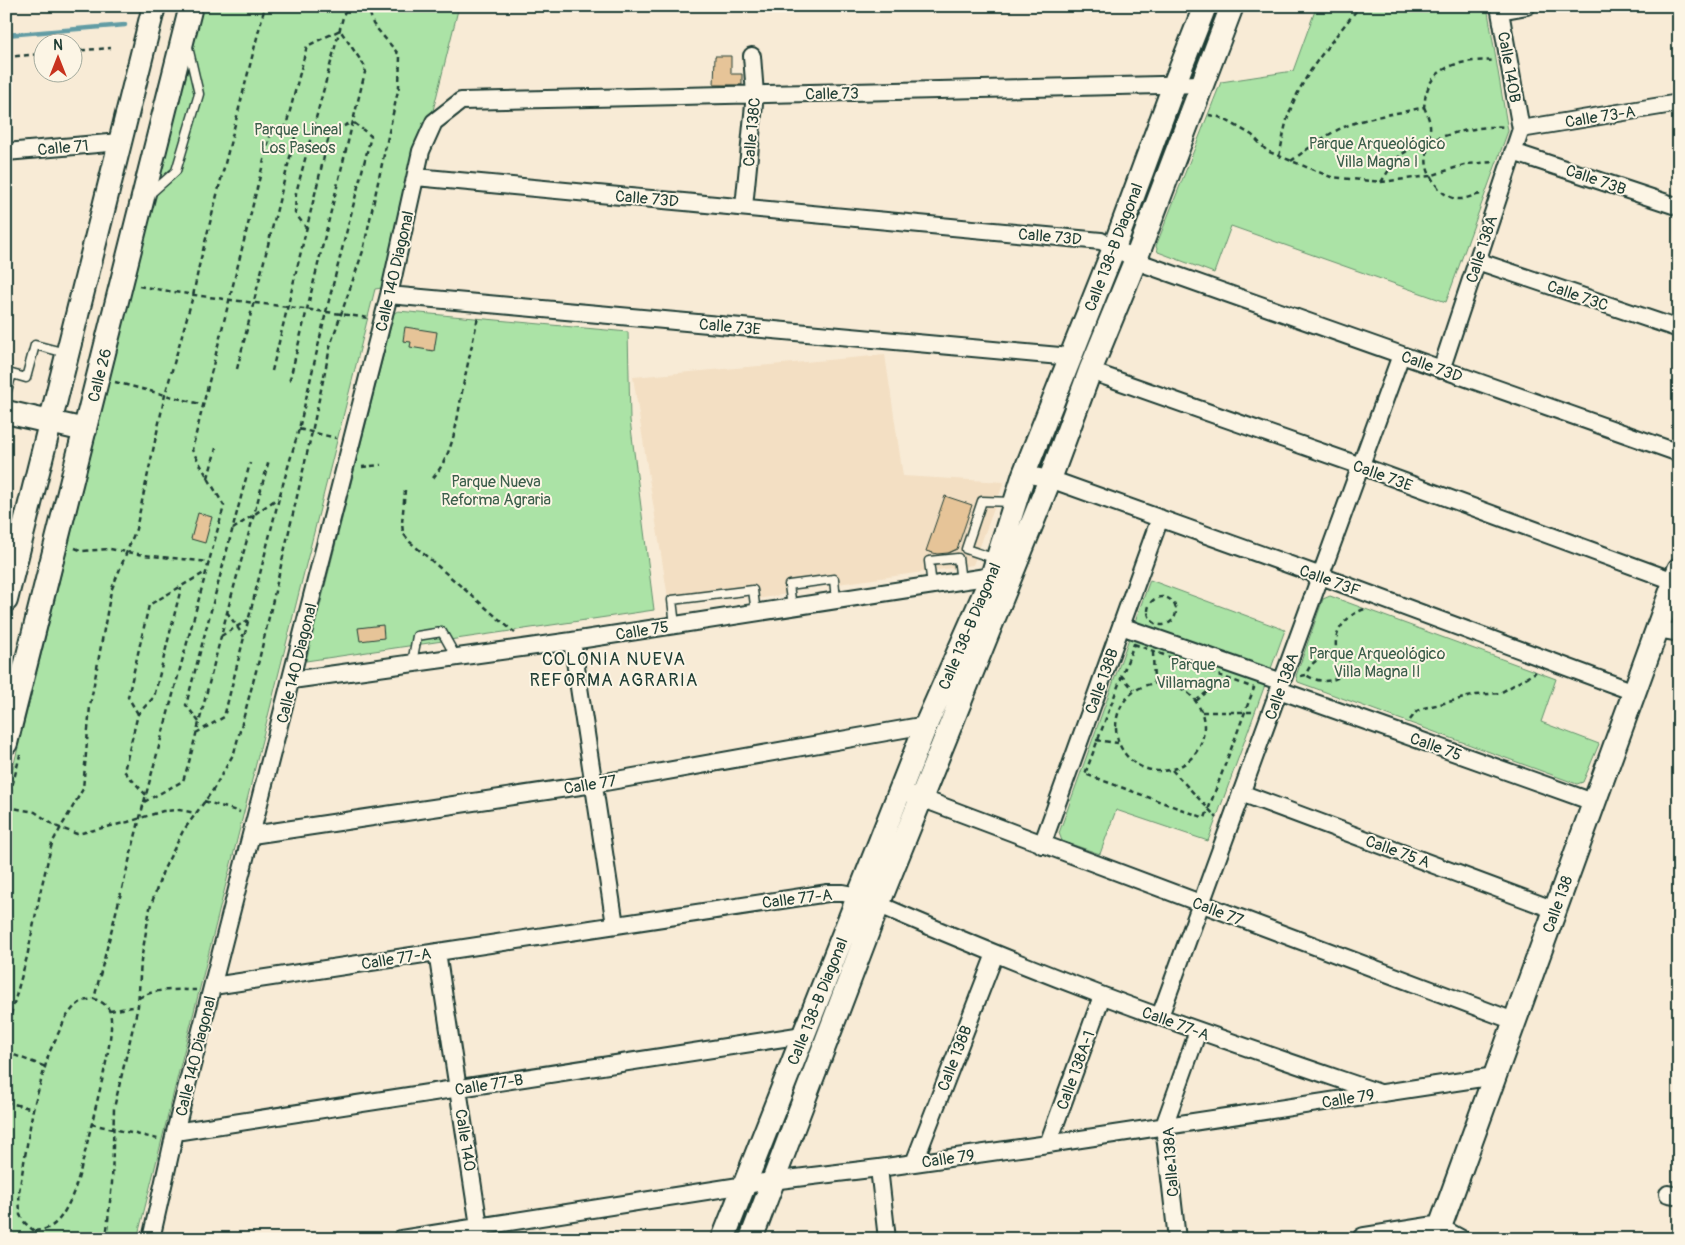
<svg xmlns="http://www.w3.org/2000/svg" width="1685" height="1245" viewBox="0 0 1685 1245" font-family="Pangolin,sans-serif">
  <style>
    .built { fill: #f3dfc3 }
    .green { fill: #abe3a6; stroke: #65906d }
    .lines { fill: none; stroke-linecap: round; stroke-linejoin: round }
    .stream { stroke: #629ca4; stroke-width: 4.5 }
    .building { fill: #e6c498; stroke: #1f3d34 }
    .lane-casing { stroke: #1f3d34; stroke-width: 11 }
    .street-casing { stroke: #1f3d34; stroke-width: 20 }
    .secondary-casing { stroke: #1f3d34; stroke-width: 26 }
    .path { stroke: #1f3d34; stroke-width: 2.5; stroke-dasharray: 5 4; stroke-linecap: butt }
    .lane { stroke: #fcf5e5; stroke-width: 8 }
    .street { stroke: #fcf5e5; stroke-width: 16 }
    .secondary { stroke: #fcf5e5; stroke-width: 22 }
    .labels { text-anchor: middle; stroke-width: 4; stroke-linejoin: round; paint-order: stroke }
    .street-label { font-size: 16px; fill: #1f3d34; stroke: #fcf5e5 }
    .park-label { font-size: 16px; fill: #3b5e4b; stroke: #fcf5e5 }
    .neighbourhood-label { font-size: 18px; letter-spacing: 1px; fill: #1f3d34; stroke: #fcf5e5 }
  </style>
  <rect width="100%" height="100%" fill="#f8ebd6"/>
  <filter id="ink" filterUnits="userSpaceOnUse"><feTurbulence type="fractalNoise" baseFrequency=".02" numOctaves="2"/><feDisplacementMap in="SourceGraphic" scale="10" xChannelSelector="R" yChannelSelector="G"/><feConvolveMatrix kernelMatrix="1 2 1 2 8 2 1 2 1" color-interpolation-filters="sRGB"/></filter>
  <g filter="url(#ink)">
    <path class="built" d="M885,355L903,476L1004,482L973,565L838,584L837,577L786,583L787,594L757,599L755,587L668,598L633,377Z"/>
    <path class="green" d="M202,6H459L389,287L375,289L137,1239H6V796Z
      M1328,6H1487L1508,131L1446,302L1231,226L1214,273L1158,252L1156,246L1221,82L1293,71L1316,8Z
      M398,311L628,332L630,420L654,610L306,661L394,313Z
      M1150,580L1285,630L1208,841L1116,810L1100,854L1062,841L1059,833Z
      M1330,596L1556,679L1541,722L1599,744L1583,782L1577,784L1298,682L1296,676L1323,599Z"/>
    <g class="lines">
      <path class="stream" d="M6,35L125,25"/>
    </g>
    <path class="building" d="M715,56H731V74H742V85H714Z
      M405,327L437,332L434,351L410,347L411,342L403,341Z
      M945,496L972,505L957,549L948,553L937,554L926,551Z
      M198,513L212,517L205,543L191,539Z
      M383,625L384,638L360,641L358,628Z"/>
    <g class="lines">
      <defs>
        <path id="lane" d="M150,194L176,171L199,94L188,47
          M6,394L12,374L26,378L35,345L66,353
          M996,559L966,549L982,501L1013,502
          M932,586L929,561L958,558L961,581
          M792,607L789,585L834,579L836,600
          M675,625L672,600L753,590L756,613
          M412,663L417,636L442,632L456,657"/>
        <path id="street" d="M1500,11L1527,6
          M1521,129L1679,103
          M6,152L120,142
          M1513,152L1679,207
          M416,177L1101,241L1147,265L1679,453
          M744,207L755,94L752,56
          M1477,261L1679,329
          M389,295L1071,357
          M1441,370L1521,129L1499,6
          M1090,371L1361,466L1674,581
          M1024,474L1050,479L1321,576L1634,692
          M1121,626L1282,682
          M1657,629L1679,633
          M572,641L615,925
          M292,680L572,641L992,576
          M1279,690L1593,802
          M1241,793L1555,910
          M910,794L1514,1021
          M252,835L594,784L926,725
          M1042,845L1160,518
          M437,952L481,1239
          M213,986L828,893H843L859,896C939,931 1019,964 1101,995C1193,1030 1286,1061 1380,1093
          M1160,1016L1401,355
          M175,1132L803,1035
          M1048,1144L1102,996
          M914,1163L995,954
          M879,1168L887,1239
          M1668,1194L1679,1196
          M1437,1237L1440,1227L1462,1239
          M151,1239L175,1132L389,295L421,151L434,122L461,101L1203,84
          M401,1239L771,1181L879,1168L1048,1144L1495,1076
          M1177,1239L1164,1126L1198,1031"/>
        <path id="secondary" d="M6,412L85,430
          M6,600L154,6
          M6,743L191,6
          M723,1239L926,725L992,576L1024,474L1114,248L1174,85L1205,6
          M751,1239L878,905L1050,479L1090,371L1136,259L1232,6
          M1364,1239L1440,1227L1679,569"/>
      </defs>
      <use href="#lane" class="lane-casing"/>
      <use href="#street" class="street-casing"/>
      <use href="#secondary" class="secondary-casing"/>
      <path class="path" d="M72,51L111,48
        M6,57L42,54
        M1424,107C1427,114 1431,122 1430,130C1429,154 1419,163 1437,186C1442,193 1450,199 1460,199C1467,199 1475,194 1483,194
        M1209,115L1219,117L1231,123L1252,135L1267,151L1331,177L1381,182L1430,176L1467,164L1494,162
        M1279,156C1283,141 1284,126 1290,111C1304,72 1334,39 1360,6
        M1291,161C1308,149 1325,135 1344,127C1369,116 1398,114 1424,107C1425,101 1425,96 1427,91C1435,63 1470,59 1494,61
        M1381,182C1387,174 1394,160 1402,154C1426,139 1477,124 1506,127
        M307,229L295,213L296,193L346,6
        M139,286C215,300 292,306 368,318
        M237,369L295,137L286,126
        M272,371L330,132L353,122
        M115,382L204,405
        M299,429L336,438
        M362,467L381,465
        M208,478L216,448
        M433,478C455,451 457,419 463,386C468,363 473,340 478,317
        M405,490L402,523L403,533L410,542L515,633
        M233,529L278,498
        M75,548L82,551L110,549L144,555L209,562
        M1148 611a14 14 0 1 1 28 0a14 14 0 1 1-28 0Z
        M227,612L244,637
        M221,636L248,620
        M1134,644L1254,688L1205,818L1085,774Z
        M1153,652L1154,683
        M1338,655C1330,635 1345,615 1365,609
        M1121,675L1134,690
        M1301,676L1306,675C1311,656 1335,651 1349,660L1350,668C1338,682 1322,685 1306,675
        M1116 727a44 44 0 1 1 88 0a44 44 0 1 1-88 0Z
        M1196,701L1224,678
        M1202,712H1256
        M138,714L128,697L149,605L204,573
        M1410,720L1417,711L1424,708L1476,695L1500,693L1536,672
        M199,722L186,705L250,463
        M196,733L224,717L279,498L299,429L326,312L371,136L353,122
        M1096,740L1118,743
        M1172,770L1217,818
        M146,795L124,771L138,714L154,697L181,588
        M204,801L240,812
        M144,802L224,506L192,450L271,132L286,126L307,46L340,30L366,68L289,383
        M7,807L35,812L55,826L77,834L128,822L163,811L179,810L196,813
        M6,811L20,755
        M139,998C155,988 176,990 196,990
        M110,1011L138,1006
        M6,1032L27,957L41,889L52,843L83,789L90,706L111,591L136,529L165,395L193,296L199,266L265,6
        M6,1052L46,1067
        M6,1102L33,1109
        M91,1124L158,1139
        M34,1231L25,1223L20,1215L19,1192L33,1109L49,1053L66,1017L74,1007L82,1001L94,999
        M32,1239L34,1231C46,1230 53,1227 60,1218C70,1205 77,1184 81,1168C85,1154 88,1138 92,1123C96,1103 118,1027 109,1010C106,1004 100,1001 94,999L144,802L183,781L189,762L229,605L269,460
        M106,1239L112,1183L114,1108L138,1006L141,961L150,908L163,871L183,831L213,790L234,753L259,660L312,432L331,343L363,251L399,86L400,56L373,24L368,6"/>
      <use href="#lane" class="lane"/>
      <use href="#street" class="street"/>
      <use href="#secondary" class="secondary"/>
    </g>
  </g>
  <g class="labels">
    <g class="street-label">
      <text transform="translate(1510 67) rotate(80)" y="6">Calle 140B</text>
      <text transform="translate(832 93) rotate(-1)" y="6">Calle 73</text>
      <text transform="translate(1600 116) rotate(-9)" y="6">Calle 73-A</text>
      <text transform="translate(751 132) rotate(-85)" y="6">Calle 138C</text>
      <text transform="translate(63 147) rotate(-5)" y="6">Calle 71</text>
      <text transform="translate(1596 179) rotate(19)" y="6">Calle 73B</text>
      <text transform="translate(647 198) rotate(5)" y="6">Calle 73D</text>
      <text transform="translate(1050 236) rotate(5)" y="6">Calle 73D</text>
      <text transform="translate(1113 247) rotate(-69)" y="6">Calle 138-B Diagonal</text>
      <text transform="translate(1481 249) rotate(-72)" y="6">Calle 138A</text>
      <text transform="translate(394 271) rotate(-77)" y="6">Calle 140 Diagonal</text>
      <text transform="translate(1578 295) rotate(19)" y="6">Calle 73C</text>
      <text transform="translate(730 326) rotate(5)" y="6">Calle 73E</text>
      <text transform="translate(1432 366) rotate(20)" y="6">Calle 73D</text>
      <text transform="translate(99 375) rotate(-76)" y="6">Calle 26</text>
      <text transform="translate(1383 475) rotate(20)" y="6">Calle 73E</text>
      <text transform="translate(1330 580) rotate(20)" y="6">Calle 73F</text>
      <text transform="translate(969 626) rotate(-67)" y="6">Calle 138-B Diagonal</text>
      <text transform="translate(642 630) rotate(-9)" y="6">Calle 75</text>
      <text transform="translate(296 663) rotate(-76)" y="6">Calle 140 Diagonal</text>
      <text transform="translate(1101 681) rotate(-70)" y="6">Calle 138B</text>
      <text transform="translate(1281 686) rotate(-70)" y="6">Calle 138A</text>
      <text transform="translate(1436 746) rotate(20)" y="6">Calle 75</text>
      <text transform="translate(590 784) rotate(-9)" y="6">Calle 77</text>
      <text transform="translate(1398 851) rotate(20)" y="6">Calle 75 A</text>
      <text transform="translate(797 898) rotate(-7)" y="6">Calle 77-A</text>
      <text transform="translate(1557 904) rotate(-70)" y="6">Calle 138</text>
      <text transform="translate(1218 911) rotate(21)" y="6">Calle 77</text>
      <text transform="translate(396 958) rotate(-9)" y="6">Calle 77-A</text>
      <text transform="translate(817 1001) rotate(-68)" y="6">Calle 138-B Diagonal</text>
      <text transform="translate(1176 1023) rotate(20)" y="6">Calle 77-A</text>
      <text transform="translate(195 1056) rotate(-76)" y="6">Calle 140 Diagonal</text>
      <text transform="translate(954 1058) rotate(-69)" y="6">Calle 138B</text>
      <text transform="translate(1075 1070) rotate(-70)" y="6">Calle 138A-1</text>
      <text transform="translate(489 1084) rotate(-9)" y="6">Calle 77-B</text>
      <text transform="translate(1348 1098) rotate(-9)" y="6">Calle 79</text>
      <text transform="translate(466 1140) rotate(81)" y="6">Calle 140</text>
      <text transform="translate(948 1158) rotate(-8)" y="6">Calle 79</text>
      <text transform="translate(1170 1162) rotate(-94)" y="6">Calle 138A</text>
    </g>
    <g class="park-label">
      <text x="298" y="135">Parque Lineal<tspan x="298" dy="18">Los Paseos</tspan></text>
      <text x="1377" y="149">Parque Arqueológico<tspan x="1377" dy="18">Villa Magna I</tspan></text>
      <text x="496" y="487">Parque Nueva<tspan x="496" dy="18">Reforma Agraria</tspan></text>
      <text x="1377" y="659">Parque Arqueológico<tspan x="1377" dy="18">Villa Magna II</tspan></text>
      <text x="1193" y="670">Parque<tspan x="1193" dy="18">Villamagna</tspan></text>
    </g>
    <g class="neighbourhood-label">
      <text x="614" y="665">COLONIA NUEVA<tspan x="614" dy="21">REFORMA AGRARIA</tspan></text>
    </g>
  </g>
  <rect width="1685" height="1245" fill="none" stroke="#fcf5e5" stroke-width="25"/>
  <rect x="12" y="12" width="1660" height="1220" fill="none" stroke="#1f3d34" stroke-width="2" filter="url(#ink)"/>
  <g transform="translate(58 58)"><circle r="24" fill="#fcf5e5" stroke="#a4ab9e"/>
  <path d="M0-4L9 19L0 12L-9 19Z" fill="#c8321e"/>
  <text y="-8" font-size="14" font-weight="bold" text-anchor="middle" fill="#1f3d34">N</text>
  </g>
</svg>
